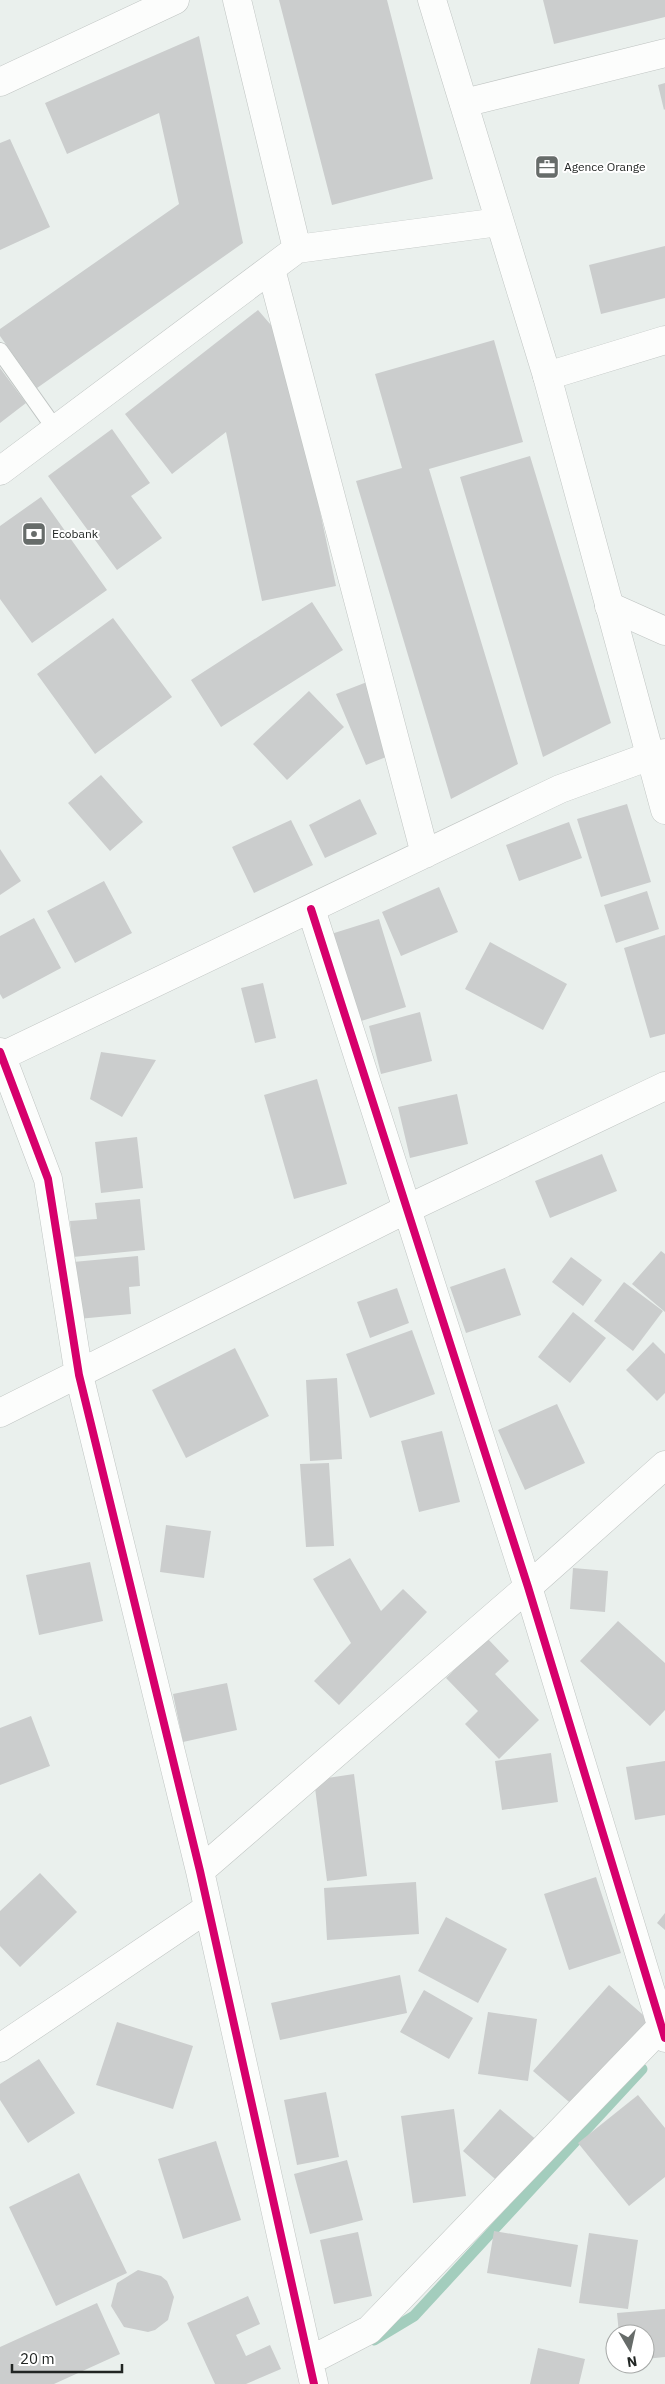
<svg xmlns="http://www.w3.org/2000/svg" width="665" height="2384" viewBox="0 0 665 2384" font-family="'IBM Plex Sans',sans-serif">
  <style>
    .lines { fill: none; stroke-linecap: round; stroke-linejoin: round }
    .stream { stroke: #a3cdbd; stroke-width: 11 }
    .building { fill: #cbcdcd }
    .lane-casing { stroke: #c0c5c3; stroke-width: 18 }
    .street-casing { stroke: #c0c5c3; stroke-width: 29 }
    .secondary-casing { stroke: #c0c5c3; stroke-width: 29 }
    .lane { stroke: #fcfdfc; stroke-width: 16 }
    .street { stroke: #fcfdfc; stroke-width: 28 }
    .secondary { stroke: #fcfdfc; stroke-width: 28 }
    .cycleway-casing { stroke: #fff; stroke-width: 11 }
    .cycleway { stroke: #d6006c; stroke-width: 8 }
    .labels { text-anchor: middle; stroke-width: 4; stroke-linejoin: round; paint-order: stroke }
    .poi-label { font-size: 12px; fill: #212523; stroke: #fff; text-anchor: start }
  </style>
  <rect width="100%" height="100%" fill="#eaf0ed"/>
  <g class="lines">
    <path class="stream" d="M374,2340L414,2316L642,2069"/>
  </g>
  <path class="building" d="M279,0H387L433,179L332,205Z
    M543,0H665V17L554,44Z
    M199,36L243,243L37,388L0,336V329L179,204L159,113L67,154L45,103Z
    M665,83V109L664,110L658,85Z
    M10,139L50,227L0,250V143Z
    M665,246V298L601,314L589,265Z
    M258,310L283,339L336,586L262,601L226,432L172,474L125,414Z
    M494,340L523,442L429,469L518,764L451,799L356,481L402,468L375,374Z
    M0,368L26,403L0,423Z
    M112,429L150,483L131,496L162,538L117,570L48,476Z
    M530,456L611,723L543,757L460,477Z
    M41,497L107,590L32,643L0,599V526Z
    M312,602L343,650L221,727L191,680Z
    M113,618L172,697L95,754L37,674Z
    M367,682L396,753L366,765L336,694Z
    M309,691L344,727L287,780L253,744Z
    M101,775L143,822L110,851L68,803Z
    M360,799L377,834L325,858L309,825Z
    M627,804L651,882L601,897L577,819Z
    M291,820L313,865L254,893L232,847Z
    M569,822L582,858L519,881L506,845Z
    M0,849L21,881L0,895Z
    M104,881L132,933L75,963L47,911Z
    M439,887L458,932L401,956L382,912Z
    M647,891L659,929L616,943L604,905Z
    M34,918L61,968L3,999L0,994V936Z
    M379,919L406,1007L358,1022L331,934Z
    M665,935V1034L650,1038L624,948Z
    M490,942L567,984L543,1030L465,989Z
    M263,983L276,1038L255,1043L241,988Z
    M420,1012L432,1061L381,1074L369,1026Z
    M101,1052L156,1060L122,1117L90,1099Z
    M317,1079L347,1184L294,1199L264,1095Z
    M457,1094L468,1144L410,1158L398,1107Z
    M137,1137L143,1188L101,1193L95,1142Z
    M602,1154L617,1191L550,1218L535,1181Z
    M140,1199L145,1250L73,1257L70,1221L97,1219L95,1203Z
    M661,1251L665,1254V1312L632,1284Z
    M138,1256L140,1286L129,1287L131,1314L78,1319L73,1262Z
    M571,1257L602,1280L583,1306L552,1282Z
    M505,1268L521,1315L466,1333L450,1287Z
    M624,1282L663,1311L633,1351L594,1321Z
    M397,1288L409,1323L370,1338L357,1302Z
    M573,1312L606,1338L570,1383L538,1357Z
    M412,1330L435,1394L370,1418L346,1354Z
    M653,1342L665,1354V1393L657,1401L626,1370Z
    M235,1348L269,1416L186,1458L152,1390Z
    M337,1378L342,1459L310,1461L306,1380Z
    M557,1404L585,1463L525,1490L498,1430Z
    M442,1431L460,1502L419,1512L401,1441Z
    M329,1463L334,1546L306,1547L300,1464Z
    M166,1525L211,1531L204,1578L160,1572Z
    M350,1558L381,1611L403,1589L427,1612L339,1705L314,1681L351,1643L313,1579Z
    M90,1562L103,1621L39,1635L26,1575Z
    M573,1568L608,1571L605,1612L570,1609Z
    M618,1621L665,1663V1710L650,1726L580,1661Z
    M487,1638L509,1661L495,1674L539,1720L499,1759L465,1724L478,1711L446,1678Z
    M227,1683L237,1730L183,1742L173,1694Z
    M31,1716L50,1766L0,1785V1728Z
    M551,1753L558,1802L502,1810L495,1761Z
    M665,1761V1815L635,1820L626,1767Z
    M354,1774L367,1876L327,1881L314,1780Z
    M40,1873L77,1912L20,1967L0,1946V1911Z
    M596,1877L621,1953L569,1970L544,1894Z
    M416,1882L419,1934L327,1940L324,1888Z
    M665,1913V1930L657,1923Z
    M446,1917L507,1949L478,2003L418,1971Z
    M400,1975L407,2013L280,2040L271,2003Z
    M609,1985L650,2021L575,2107L533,2071Z
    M424,1990L473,2018L449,2059L400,2032Z
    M488,2012L537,2019L528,2081L478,2074Z
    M117,2022L193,2046L173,2109L96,2085Z
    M39,2059L75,2113L28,2143L0,2100V2084Z
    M326,2092L339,2157L297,2165L284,2100Z
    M638,2095L665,2128V2177L629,2206L578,2143Z
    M454,2109L466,2196L413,2203L401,2116Z
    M500,2109L539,2142L502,2185L463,2151Z
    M216,2141L241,2220L183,2239L158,2159Z
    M347,2160L363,2220L310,2234L294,2174Z
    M79,2173L127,2273L56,2306L9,2207Z
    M494,2231L578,2245L571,2287L487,2273Z
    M358,2232L372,2296L334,2304L320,2240Z
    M589,2233L638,2240L628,2309L579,2303Z
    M138,2270L161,2276L167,2281L174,2297L168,2320L155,2330L148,2332L124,2327L111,2306L117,2283Z
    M248,2296L260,2324L236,2335L246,2356L270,2345L281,2369L246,2384H215L187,2323Z
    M97,2303L120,2354L54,2384H0V2347Z
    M665,2309V2357L645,2359V2334H619L617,2313Z
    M538,2348L585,2359L579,2384H530Z"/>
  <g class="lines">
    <defs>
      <path id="lane" d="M0,351L56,430"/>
      <path id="street" d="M237,0L297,249
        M0,82L175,0
        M464,103L665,53
        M271,269L425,854
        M547,376L665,340
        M0,471L297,249L499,222
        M609,606L665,631
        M311,909L528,1587L665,2038
        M0,1052L48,1179L79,1375L200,1871L314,2384
        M0,1057L560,789L650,756L665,753
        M0,1413L407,1209L665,1086
        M200,1871L528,1587L665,1465
        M0,2048L208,1908
        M309,2361L369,2330L665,2023"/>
      <path id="secondary" d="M432,0L547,376L665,810"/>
    </defs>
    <use href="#lane" class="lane-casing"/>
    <use href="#street" class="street-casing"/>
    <use href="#secondary" class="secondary-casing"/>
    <use href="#lane" class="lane"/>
    <use href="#street" class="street"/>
    <use href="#secondary" class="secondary"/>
    <defs>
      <path id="cycleway" d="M311,909L528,1587L665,2038
        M0,1052L48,1179L79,1375L200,1871L314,2384"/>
    </defs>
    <use href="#cycleway" class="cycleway-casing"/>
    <use href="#cycleway" class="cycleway"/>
  </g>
  <defs>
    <symbol id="office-square" viewBox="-11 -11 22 22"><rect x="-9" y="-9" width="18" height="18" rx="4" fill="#676c6a" stroke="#fff"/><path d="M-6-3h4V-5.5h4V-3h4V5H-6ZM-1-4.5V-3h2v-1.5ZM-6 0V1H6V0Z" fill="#fff"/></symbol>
    <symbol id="bank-square" viewBox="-11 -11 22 22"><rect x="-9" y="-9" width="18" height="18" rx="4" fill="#676c6a" stroke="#fff"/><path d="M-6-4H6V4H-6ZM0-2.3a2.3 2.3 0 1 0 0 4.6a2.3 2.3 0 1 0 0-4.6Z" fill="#fff"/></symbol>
  </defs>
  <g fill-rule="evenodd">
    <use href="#office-square" x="533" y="153" width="28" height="28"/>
    <use href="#bank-square" x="20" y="520" width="28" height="28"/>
  </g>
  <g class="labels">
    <g class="poi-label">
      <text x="564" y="171">Agence Orange</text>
      <text x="52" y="538">Ecobank</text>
    </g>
  </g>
  <g transform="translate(630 2349) rotate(171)"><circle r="24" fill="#ffffff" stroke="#a6a8a7"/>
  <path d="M0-4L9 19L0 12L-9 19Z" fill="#676c6a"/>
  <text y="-8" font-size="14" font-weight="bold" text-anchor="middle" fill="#212523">N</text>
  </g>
  <path d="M12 2364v8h110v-8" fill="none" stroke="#212523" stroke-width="2.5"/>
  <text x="20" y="2364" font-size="15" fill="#212523" stroke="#ffffff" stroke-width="4" paint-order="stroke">20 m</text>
</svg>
